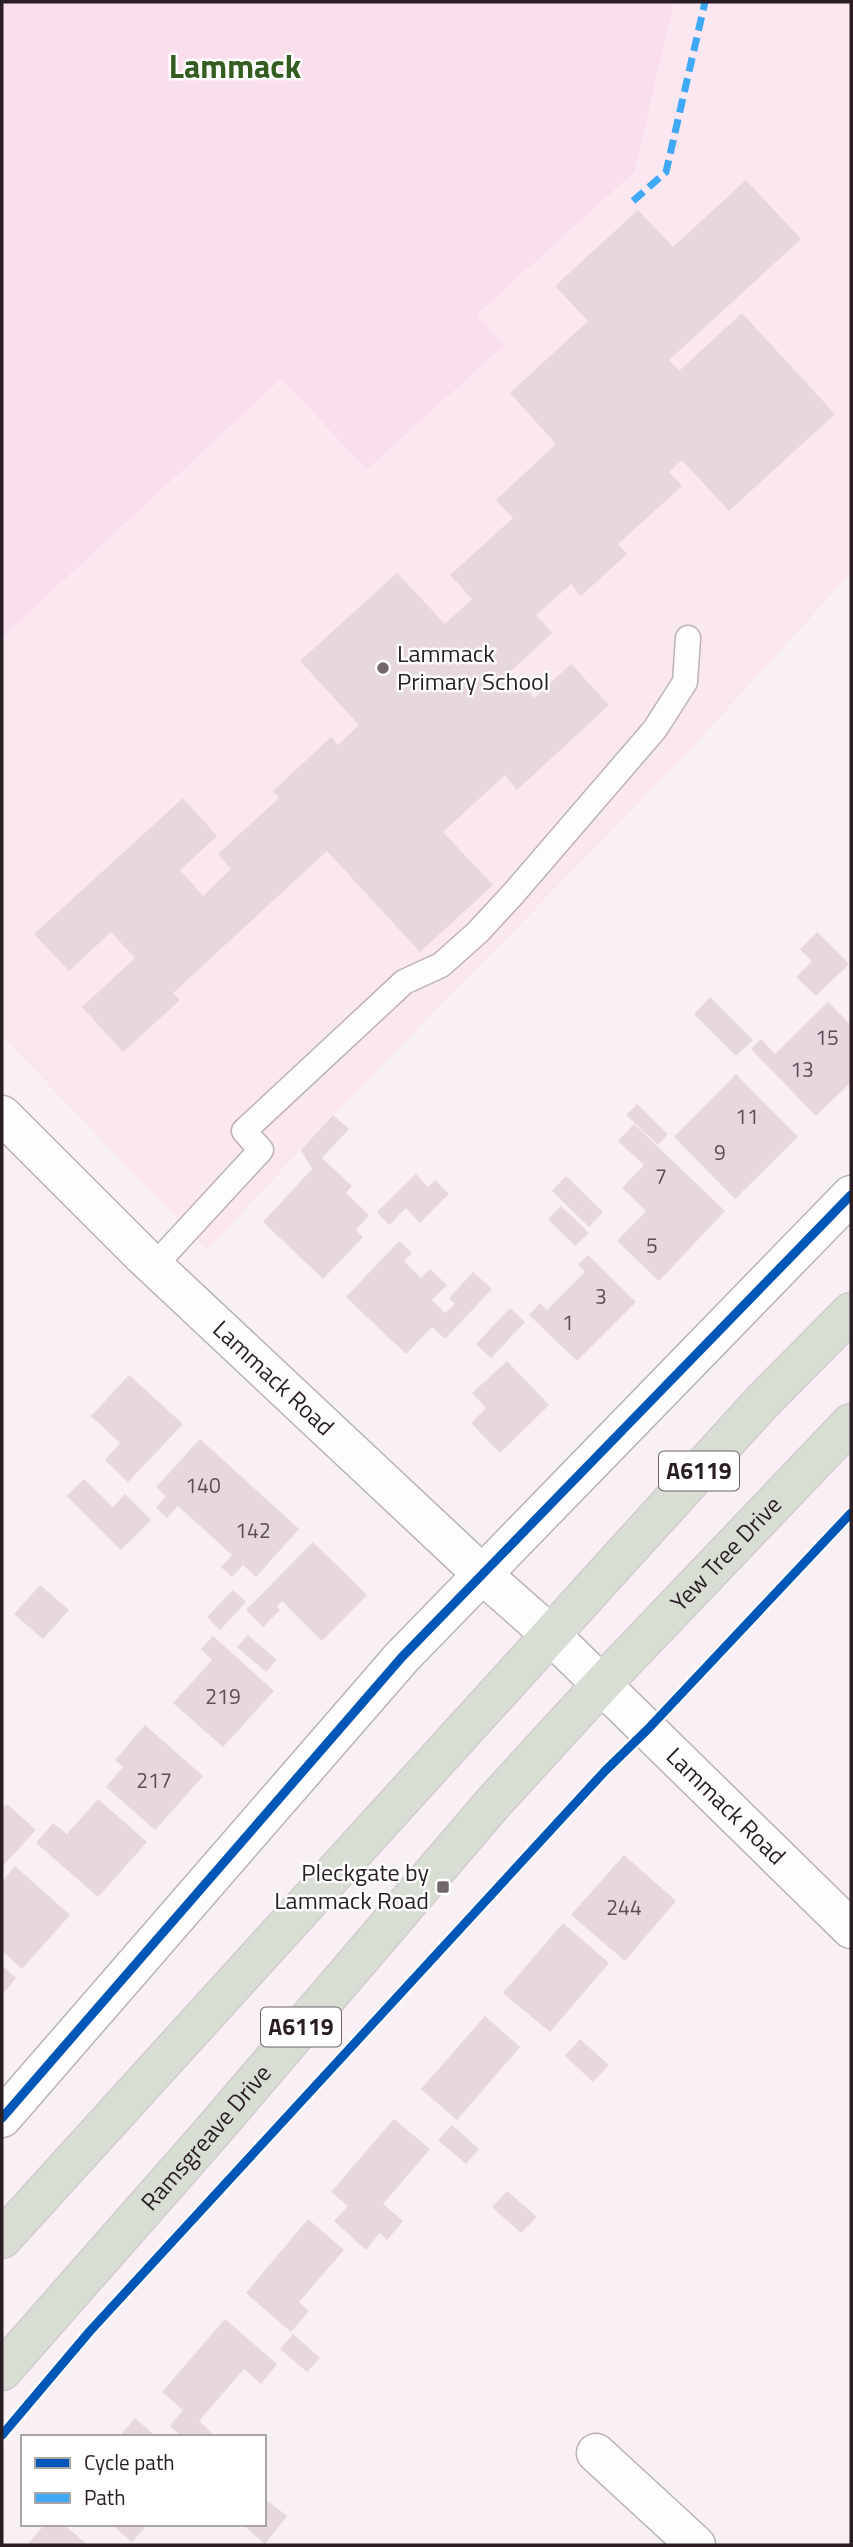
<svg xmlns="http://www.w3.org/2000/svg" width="853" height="2547" viewBox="0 0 853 2547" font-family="'Titillium Web',sans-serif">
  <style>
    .built { fill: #fae7f0 }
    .green { fill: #f9deeb }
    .building { fill: #e7d7df }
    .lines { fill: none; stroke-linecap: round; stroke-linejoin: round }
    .service-casing { stroke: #bdb2b8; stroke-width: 27 }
    .minor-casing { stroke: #bdb2b8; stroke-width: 41 }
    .trunk-casing { stroke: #d2cccf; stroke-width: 41 }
    .service { stroke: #fefdfd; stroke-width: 24 }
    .minor { stroke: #fefdfd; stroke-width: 38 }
    .trunk { stroke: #d8ded4; stroke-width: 38 }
    .quiet { stroke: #3fa9f5; stroke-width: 7; stroke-dasharray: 14 7; stroke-linecap: butt }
    .cycleway-casing { stroke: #fff; stroke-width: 13 }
    .cycleway { stroke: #0057b8; stroke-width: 9 }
    .poi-dot { fill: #72676d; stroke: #fff; stroke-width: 2.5 }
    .labels { text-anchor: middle; stroke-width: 5; stroke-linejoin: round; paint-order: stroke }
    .number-label { font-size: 21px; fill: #5b4e55 }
    .shield { fill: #fff; stroke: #6a6166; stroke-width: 2 }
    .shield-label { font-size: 23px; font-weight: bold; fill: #2a1d24 }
    .poi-label { font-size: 24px; fill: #2a1d24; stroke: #fff; text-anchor: start }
    .street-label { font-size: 24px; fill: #2a1d24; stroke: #fff }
    .district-label { font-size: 32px; font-weight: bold; fill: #355d21; stroke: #fff }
  </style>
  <rect width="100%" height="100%" fill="#f8f0f4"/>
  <path class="built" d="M2,2H851V573L678,763L333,1115L207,1250L2,1036Z"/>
  <path class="green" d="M2,2H674L634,172L476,315L504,345L367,469L281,379L2,637Z"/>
  <path class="building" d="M746,180L801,239L669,360L679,371L742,313L835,414L729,511L682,460L669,472L682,486L618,544L627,554L581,596L571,584L536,615L552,633L510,672L534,698L571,664L609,705L517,790L505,775L443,832L493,885L420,952L327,851L173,993L180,1000L123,1052L82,1007L135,958L111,932L69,971L34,934L183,798L217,836L180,870L203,896L231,869L218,854L279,798L273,791L331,737L338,745L359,725L300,661L397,573L445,624L472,599L450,575L513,518L496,500L556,444L510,393L588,321L555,286L638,210L673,247Z
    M817,932L849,964L816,996L796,977L812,961L800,949Z
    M710,997L753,1040L736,1056L694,1014Z
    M828,1002L851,1025V1082L816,1116L751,1049L761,1039L775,1054Z
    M736,1074L798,1137L735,1199L674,1137Z
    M637,1104L668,1134L658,1145L626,1115Z
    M333,1115L349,1129L322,1158L352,1186L346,1193L369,1215L356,1230L363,1237L323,1279L263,1222L312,1169L301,1150Z
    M634,1124L725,1211L659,1281L617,1241L646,1211L622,1188L644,1165L618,1141Z
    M416,1174L428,1187L435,1180L449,1194L420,1223L406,1208L389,1225L377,1212Z
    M566,1176L603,1212L589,1227L552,1191Z
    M561,1206L589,1233L575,1246L548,1219Z
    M399,1241L412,1253L404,1261L421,1278L430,1269L447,1285L432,1300L445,1313L455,1304L449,1298L473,1272L492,1289L445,1339L432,1327L406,1354L346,1297Z
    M588,1255L636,1302L577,1361L529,1315L540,1303L547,1310L585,1272L578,1265Z
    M510,1308L525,1322L491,1358L476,1344Z
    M507,1361L549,1405L500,1453L471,1423L486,1408L472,1393Z
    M129,1375L183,1424L128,1482L105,1460L120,1443L91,1416Z
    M200,1439L299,1529L256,1577L243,1565L232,1577L221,1567L232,1555L178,1506L167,1518L156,1508L166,1496L156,1487Z
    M84,1479L113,1507L125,1494L151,1520L121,1550L67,1496Z
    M313,1542L367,1595L322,1641L282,1601L277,1607L280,1610L263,1627L246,1610Z
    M40,1585L69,1610L43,1639L14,1614Z
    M233,1590L246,1602L220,1630L207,1617Z
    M248,1635L277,1660L266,1672L237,1647Z
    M213,1636L274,1691L223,1747L173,1703L212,1660L201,1649Z
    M145,1725L203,1776L155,1830L106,1787L123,1767L115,1760Z
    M98,1799L147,1842L98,1897L36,1843L53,1823L67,1834Z
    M7,1804L36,1830L2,1867V1809Z
    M624,1855L676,1901L625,1961L571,1915Z
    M15,1866L70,1915L22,1969L2,1951V1882Z
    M563,1923L609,1963L550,2032L503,1993Z
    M2,1965L16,1978L2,1995Z
    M485,2016L520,2047L457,2120L421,2089Z
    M580,2039L609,2065L593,2082L565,2056Z
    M394,2119L430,2149L383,2204L403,2221L387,2240L380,2233L366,2250L334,2221L348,2206L331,2192Z
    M452,2125L479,2149L466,2164L438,2140Z
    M507,2191L537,2217L521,2233L492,2207Z
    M308,2219L344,2250L299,2302L309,2311L291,2332L246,2293Z
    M225,2319L277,2364L261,2384L244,2369L199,2421L212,2433L209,2437H182L170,2426L183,2410L162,2392Z
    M293,2334L320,2358L307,2372L280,2349Z
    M135,2418L157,2437H119Z
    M264,2498L287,2516L265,2544L242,2524H264Z
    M45,2524H63L88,2545H27Z
    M111,2524H148L132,2542Z"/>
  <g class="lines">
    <defs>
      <path id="service" d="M154,1266L261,1150L244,1131L404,982L441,965L478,932L514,893L655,729L685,682L688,638"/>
      <g id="minor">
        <path id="s1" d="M2,1115L142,1255L482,1574L551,1635L851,1929"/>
        <path d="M2,2118L402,1657L851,1195"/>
        <path d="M596,2453L696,2545"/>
      </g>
      <g id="trunk">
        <path d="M2,2239L761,1403L851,1312"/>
        <path id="s2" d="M2,2371L211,2133L494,1802L602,1684L851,1423"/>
      </g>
    </defs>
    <use href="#service" class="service-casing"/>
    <use href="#minor" class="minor-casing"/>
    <use href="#trunk" class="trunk-casing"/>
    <use href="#service" class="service"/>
    <use href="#minor" class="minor"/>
    <use href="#trunk" class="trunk"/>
    <path class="quiet" d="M633,201L666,172L705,2"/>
    <defs>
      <path id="cycleway" d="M2,2118L402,1657L851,1195
        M2,2435L90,2331L605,1771L648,1729L851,1513"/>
    </defs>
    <use href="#cycleway" class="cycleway-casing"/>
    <use href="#cycleway" class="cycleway"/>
  </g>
  <g class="poi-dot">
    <circle cx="383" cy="668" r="7"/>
    <rect x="436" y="1880" width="14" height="14" rx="3.5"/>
  </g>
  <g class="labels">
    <g class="number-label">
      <text x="827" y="1045">15</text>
      <text x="802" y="1077">13</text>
      <text x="747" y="1124">11</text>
      <text x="720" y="1160">9</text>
      <text x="661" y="1184">7</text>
      <text x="652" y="1253">5</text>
      <text x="601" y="1304">3</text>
      <text x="568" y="1330">1</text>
      <text x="203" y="1493">140</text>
      <text x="253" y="1538">142</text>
      <text x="223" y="1704">219</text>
      <text x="154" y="1788">217</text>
      <text x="624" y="1915">244</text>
    </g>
    <g class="shield">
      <rect x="659" y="1451.5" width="80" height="39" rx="5"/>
      <rect x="261" y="2007.5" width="80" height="39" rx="5"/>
    </g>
    <g class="shield-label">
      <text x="699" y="1479">A6119</text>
      <text x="301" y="2035">A6119</text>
    </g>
    <g class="poi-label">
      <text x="397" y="662">Lammack<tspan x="397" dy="28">Primary School</tspan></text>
      <text x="429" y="1881" text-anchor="end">Pleckgate by<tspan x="429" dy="28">Lammack Road</tspan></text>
    </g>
    <g class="street-label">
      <text dy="8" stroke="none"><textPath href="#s1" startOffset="378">Lammack Road</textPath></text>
      <text dy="8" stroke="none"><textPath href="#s2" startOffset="1092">Yew Tree Drive</textPath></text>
      <text dy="8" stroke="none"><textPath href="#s1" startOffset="1001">Lammack Road</textPath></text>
      <text dy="8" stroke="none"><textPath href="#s2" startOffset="310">Ramsgreave Drive</textPath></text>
    </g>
    <g class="district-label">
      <text x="235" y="78">Lammack</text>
    </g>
  </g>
  <rect width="853" height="2547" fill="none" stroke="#2a1d24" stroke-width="7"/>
  <rect x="21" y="2435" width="245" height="91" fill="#ffffff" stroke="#aaa5a7" stroke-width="2"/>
  <rect x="35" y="2458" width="35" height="10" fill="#0057b8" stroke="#aaa5a7" stroke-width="2"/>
  <text x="84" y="2470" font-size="21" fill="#2a1d24">Cycle path</text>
  <rect x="35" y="2493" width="35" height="10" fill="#3fa9f5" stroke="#aaa5a7" stroke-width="2"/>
  <text x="84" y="2505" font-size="21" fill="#2a1d24">Path</text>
</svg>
